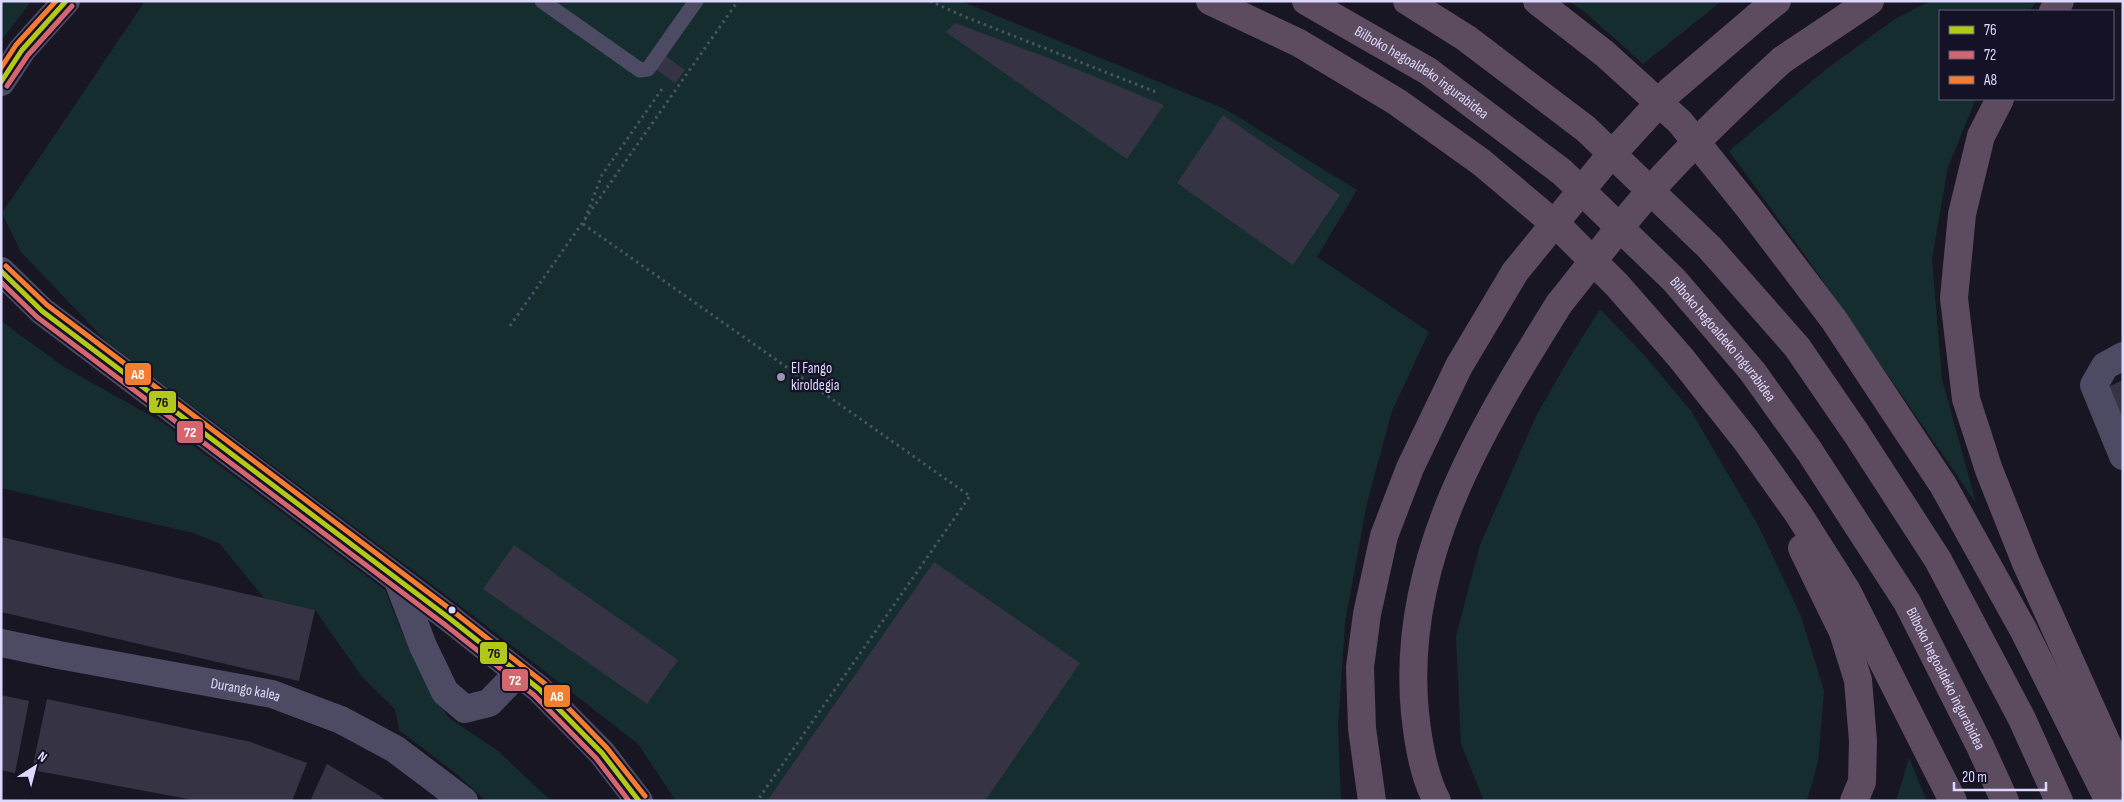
<svg xmlns="http://www.w3.org/2000/svg" width="2124" height="802" viewBox="0 0 2124 802" font-family="'Sofia Sans Condensed',sans-serif">
  <style>
    .green { fill: #152d2f }
    .building { fill: #363444 }
    .lines { fill: none; stroke-linecap: round; stroke-linejoin: round }
    .path { stroke: #485361; stroke-width: 3; stroke-dasharray: 2.5 4; stroke-linecap: butt }
    .service { stroke: #4d4b63; stroke-width: 15 }
    .minor { stroke: #4d4b63; stroke-width: 28 }
    .motorway { stroke: #5d4b60; stroke-width: 28 }
    .motorway-bridge { stroke: #5d4b60; stroke-width: 28 }
    .bus-1-casing { stroke: #151127; stroke-width: 9 }
    .bus-2-casing { stroke: #151127; stroke-width: 9 }
    .bus-3-casing { stroke: #151127; stroke-width: 9 }
    .bus-1 { stroke: #b3c919; stroke-width: 5 }
    .bus-2 { stroke: #d46670; stroke-width: 5 }
    .bus-3 { stroke: #f57d32; stroke-width: 5 }
    .poi-dot { fill: #9894b1; stroke: #151127; stroke-width: 2 }
    .bus-dot { fill: #ddd8fe; stroke: #151127; stroke-width: 2 }
    .labels { text-anchor: middle; stroke-width: 4.5; stroke-linejoin: round; paint-order: stroke }
    .street-label { font-size: 15px; fill: #ddd8fe; stroke: #151127 }
    .poi-label { font-size: 15px; fill: #ddd8fe; stroke: #151127; text-anchor: start }
    .line-badge { stroke: #151127; stroke-width: 2 }
    .badge-label { font-size: 14px; text-anchor: middle; font-weight: bold; fill: #fff }
    .pale-badge-label { font-size: 14px; text-anchor: middle; font-weight: bold; fill: #111 }
  </style>
  <rect width="100%" height="100%" fill="#181622"/>
  <path class="green" d="M1,1H31L1,41Z
    M145,1H961L1225,109L1357,190L1317,257L1429,332L1392,411L1367,503L1345,623L1338,727L1341,801H676L638,744L471,614L107,342L21,252L2,213Z
    M1569,1H1722L1643,64L1586,13Z
    M1930,1H2037L2029,11H1940V99H1976L1948,167L1932,259L1942,379L1976,503L1814,268L1729,151L1825,70L1895,19Z
    M1600,309L1645,356L1691,411L1758,525L1801,616L1824,691L1818,762L1807,801H1484L1461,744L1456,636L1480,545L1536,416L1570,357Z
    M1,321L64,367L162,422L385,590L403,635L448,717L498,751L551,801H486L459,776L399,730L395,709L363,678L315,610L264,598L219,543L193,533L1,488Z
    M1909,758L1927,801H1896Z"/>
  <path class="building" d="M955,23L1051,59L1164,105L1127,159L946,32Z
    M663,54L685,70L675,83L654,68Z
    M1223,115L1340,195L1293,265L1177,183Z
    M2123,380V421L2108,387Z
    M1,537L315,610L299,681L1,612Z
    M514,545L678,660L647,704L483,589Z
    M934,562L1080,663L985,801H767Z
    M1,695L29,701L15,773L1,770Z
    M47,699L251,742L307,763L292,801H199L32,770Z
    M327,764L380,796L386,801H310Z"/>
  <g class="lines">
    <path class="path" d="M930,1L963,16L1156,92
      M585,219L602,175L662,89
      M583,224L970,496L757,801
      M510,326L738,1"/>
    <path class="service" d="M542,1L640,70L648,69L696,1"/>
    <g class="minor">
      <path d="M1,82L22,50L66,1"/>
      <path d="M1,271L42,311L449,618L539,689L602,753L639,801"/>
      <path d="M2123,356L2105,366L2094,385L2123,456"/>
      <path d="M398,581L423,646L445,692L465,709L489,703L518,673"/>
      <path id="s1" d="M1,643L59,655L272,694L341,720L395,749L464,801"/>
    </g>
    <g class="motorway">
      <path d="M1210,1L1299,43L1397,102L1481,162L1563,231L1617,285L1681,358L1745,439L1799,515L1847,591L1953,801"/>
      <path id="s2" d="M1306,1L1428,71L1562,172L1674,280L1752,371L1810,452L1907,602L1980,746L2005,801"/>
      <path d="M1407,1L1466,38L1586,129L1709,247L1797,347L1856,433L1938,560L2022,719L2059,801"/>
      <path d="M1537,1L1605,54L1680,122L1749,208L1834,320L1943,485L2024,631L2109,801"/>
      <path d="M2053,11L2060,1"/>
      <path d="M1759,15L1777,1"/>
      <path d="M1782,60L1870,1"/>
      <path d="M2000,99L1981,136L1962,214L1954,298L1966,399L1989,470L2026,563L2123,779"/>
      <path d="M1802,548L1843,632L1858,680L1863,741L1862,782L1854,801"/>
      <path d="M1372,801L1362,728L1360,667L1367,614L1384,536L1410,468L1459,366L1515,272"/>
      <path d="M1437,801C1423,775 1418,741 1415,713C1400,560 1481,429 1559,304"/>
    </g>
    <path class="motorway-bridge" d="M1515,272L1603,164L1670,91L1759,15
      M1559,304C1596,258 1632,209 1673,166C1708,129 1745,94 1782,60"/>
    <defs>
      <path id="bus-1" d="M1,82L22,50L66,1
        M1,271L42,311L449,618L539,689L602,753L639,801"/>
      <path id="bus-2" d="M7,86L28,55L72,6
        M1,282L37,317L444,624L534,695L596,758L629,801"/>
      <path id="bus-3" d="M1,68L16,45L56,1
        M6,266L47,305L454,612L544,683L607,748L645,796"/>
    </defs>
    <use href="#bus-1" class="bus-1-casing"/>
    <use href="#bus-2" class="bus-2-casing"/>
    <use href="#bus-3" class="bus-3-casing"/>
    <use href="#bus-1" class="bus-1"/>
    <use href="#bus-2" class="bus-2"/>
    <use href="#bus-3" class="bus-3"/>
  </g>
  <circle class="poi-dot" cx="781" cy="377" r="5"/>
  <circle class="bus-dot" cx="452" cy="610" r="4.5"/>
  <g class="labels">
    <g class="street-label">
      <text dy="5" stroke="none"><textPath href="#s2" startOffset="136">Bilboko hegoaldeko ingurabidea</textPath></text>
      <text dy="5" stroke="none"><textPath href="#s2" startOffset="541">Bilboko hegoaldeko ingurabidea</textPath></text>
      <text dy="5" stroke="none"><textPath href="#s2" startOffset="948">Bilboko hegoaldeko ingurabidea</textPath></text>
      <text dy="5" stroke="none"><textPath href="#s1" startOffset="249">Durango kalea</textPath></text>
    </g>
    <g class="poi-label">
      <text x="791" y="373">El Fango<tspan x="791" dy="17">kiroldegia</tspan></text>
    </g>
  </g>
  <g class="line-badge">
    <rect x="124" y="362" width="28" height="24" rx="5" fill="#f57d32"/>
    <rect x="148" y="390" width="29" height="24" rx="5" fill="#b3c919"/>
    <rect x="176" y="420" width="28" height="24" rx="5" fill="#d46670"/>
    <rect x="479" y="641" width="29" height="24" rx="5" fill="#b3c919"/>
    <rect x="501" y="668" width="28" height="24" rx="5" fill="#d46670"/>
    <rect x="543" y="684" width="28" height="24" rx="5" fill="#f57d32"/>
  </g>
  <g class="badge-label">
    <text x="138" y="379">A8</text>
    <text x="190" y="437">72</text>
    <text x="515" y="685">72</text>
    <text x="557" y="701">A8</text>
  </g>
  <g class="pale-badge-label">
    <text x="162" y="407">76</text>
    <text x="494" y="658">76</text>
  </g>
  <rect width="2124" height="802" fill="none" stroke="#ddd8fe" stroke-width="5"/>
  <rect x="1939" y="10" width="175" height="90" fill="#151127" stroke="#65617d"/>
  <rect x="1949" y="26" width="25" height="8" fill="#b3c919" stroke="#65617d"/>
  <text x="1984" y="35" font-size="15" fill="#ddd8fe">76</text>
  <rect x="1949" y="51" width="25" height="8" fill="#d46670" stroke="#65617d"/>
  <text x="1984" y="60" font-size="15" fill="#ddd8fe">72</text>
  <rect x="1949" y="76" width="25" height="8" fill="#f57d32" stroke="#65617d"/>
  <text x="1984" y="85" font-size="15" fill="#ddd8fe">A8</text>
  <g transform="translate(35 767) rotate(36)" stroke="#151127" stroke-width="4" paint-order="stroke">
  <path d="M0-4L9 19L0 12L-9 19Z" fill="#ddd8fe"/>
  <text y="-8" font-size="14" font-weight="bold" text-anchor="middle" fill="#ddd8fe">N</text>
  </g>
  <path d="M1954 782v8h92v-8" fill="none" stroke="#ddd8fe" stroke-width="2.5"/>
  <text x="1962" y="782" font-size="15" fill="#ddd8fe" stroke="#151127" stroke-width="4" paint-order="stroke">20 m</text>
</svg>
